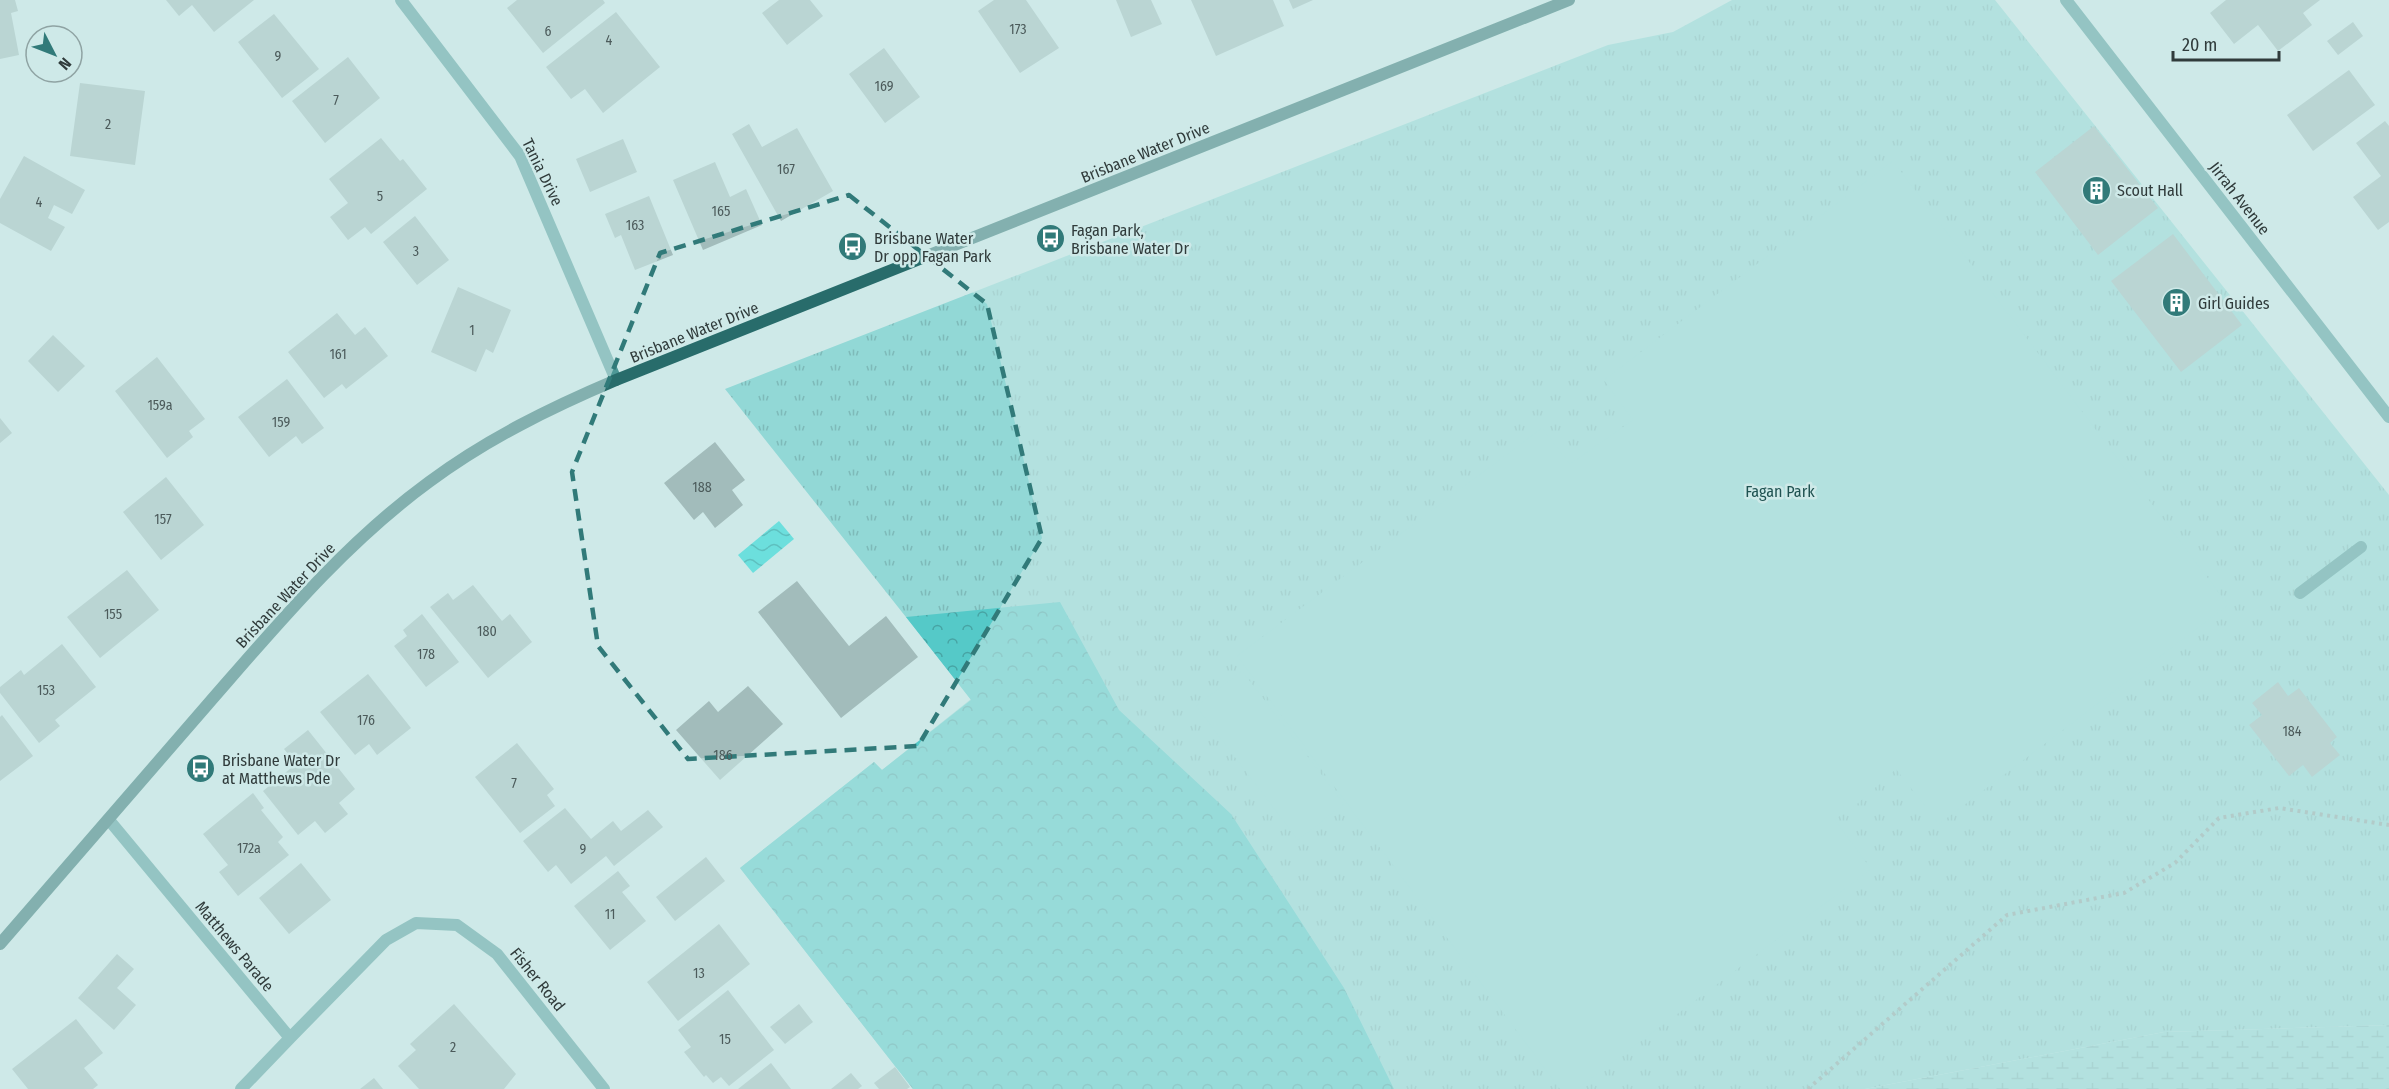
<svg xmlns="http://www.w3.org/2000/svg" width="2389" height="1089" viewBox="0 0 2389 1089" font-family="'Fira Sans Condensed',sans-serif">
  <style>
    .grass { fill: url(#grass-tufts) }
    .forest { fill: url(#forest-crowns) }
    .wetland { fill: url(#wetland-marsh) }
    .pitch { fill: #92d8d6 }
    .water { fill: url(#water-waves) }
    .building { fill: #a2bcbb }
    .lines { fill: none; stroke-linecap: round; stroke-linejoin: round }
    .path { stroke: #91a6a5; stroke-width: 4; stroke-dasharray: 3 4.5; stroke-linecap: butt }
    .service { stroke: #4e9897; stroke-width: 12 }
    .minor { stroke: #4e9897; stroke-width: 12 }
    .secondary { stroke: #286c6b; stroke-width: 12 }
    .marked { fill: none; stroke: #317a79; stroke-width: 4.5; stroke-dasharray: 12 8; stroke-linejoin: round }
    .labels { text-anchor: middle; stroke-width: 5; stroke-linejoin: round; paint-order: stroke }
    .number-label { font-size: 14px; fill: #4c5b5b }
    .street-label { font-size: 16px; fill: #303b3b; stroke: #cee9e8 }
    .poi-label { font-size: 16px; fill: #303b3b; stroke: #cee9e8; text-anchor: start }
    .park-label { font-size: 16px; fill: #1f5251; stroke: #cee9e8 }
  </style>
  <defs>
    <pattern id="grass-tufts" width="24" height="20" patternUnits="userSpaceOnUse" patternTransform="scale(1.5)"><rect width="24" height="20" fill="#92d8d6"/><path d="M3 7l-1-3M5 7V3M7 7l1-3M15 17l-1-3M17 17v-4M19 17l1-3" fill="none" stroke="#7ebab9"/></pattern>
    <pattern id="forest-crowns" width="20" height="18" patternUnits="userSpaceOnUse" patternTransform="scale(1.5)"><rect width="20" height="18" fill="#55c9c8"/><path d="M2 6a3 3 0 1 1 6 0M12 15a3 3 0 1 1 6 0" fill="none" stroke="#47a4a4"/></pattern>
    <pattern id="wetland-marsh" width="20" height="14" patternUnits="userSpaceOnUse" patternTransform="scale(1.5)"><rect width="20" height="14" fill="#92d8d6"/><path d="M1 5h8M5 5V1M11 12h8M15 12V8" fill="none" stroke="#7ebab9"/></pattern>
    <pattern id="water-waves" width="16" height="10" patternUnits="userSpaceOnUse" patternTransform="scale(1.5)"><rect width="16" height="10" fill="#6cdfdd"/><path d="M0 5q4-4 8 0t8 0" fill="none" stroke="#5ec0bf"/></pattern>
  </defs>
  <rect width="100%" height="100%" fill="#cee9e8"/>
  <path class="grass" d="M1732,0H1995L2389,495V1025L2164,1032L1865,1089H913L740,868L874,762L882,770L971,699L725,389L1608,45L1673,32Z"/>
  <path class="forest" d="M1060,602L1119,710L1231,814L1344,988L1394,1089H913L740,868L874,762L882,770L971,700L906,617Z"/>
  <path class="wetland" d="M2389,1025V1089H1865L2164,1032Z"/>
  <path class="pitch" d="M1893,161L2228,605L1939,824L1896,769L1848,812L1834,819L1871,869L1577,1089H1560L1237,656L1542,428L1570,464L1633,420L1604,380Z
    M1242,671L1344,804L1298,840L1196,706Z"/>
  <path class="water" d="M779,521L794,539L753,573L738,555Z"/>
  <path class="building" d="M0,0H15L18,11L11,13L19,55L0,59Z
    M166,0H254L214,32L192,5L179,16Z
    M517,0H603L605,3L543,53L507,8Z
    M779,0H810L823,16L787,45L762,13Z
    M994,0H1026L1059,48L1020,73L978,11Z
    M1116,0H1151L1162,24L1131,37Z
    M1191,0H1273L1284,26L1216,56Z
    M1289,0H1313L1293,9Z
    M2226,0H2320L2303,13L2312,25L2278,51L2258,25L2234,44L2210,13Z
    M616,12L660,67L603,113L585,89L571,99L546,67Z
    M274,14L319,69L282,98L238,42Z
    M2353,22L2363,36L2338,55L2327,41Z
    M884,48L920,97L885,123L849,74Z
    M348,57L380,98L325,143L292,101Z
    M2349,70L2375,105L2313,151L2287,115Z
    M80,83L145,91L135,165L70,156Z
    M2385,121L2389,126V222L2378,230L2353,197L2381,176L2356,143Z
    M749,124L762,147L797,128L833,191L781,221L732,134Z
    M2094,126L2158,208L2098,255L2035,172Z
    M381,138L400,161L403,159L427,189L371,234L365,227L348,240L330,217L348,203L329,179Z
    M623,139L637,172L590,192L576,159Z
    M24,156L85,190L72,214L54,205L48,218L65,227L51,251L0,223V199Z
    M715,162L730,197L746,189L762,225L703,250L673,180Z
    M649,196L673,255L635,270L621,235L615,238L605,214Z
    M415,216L449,260L417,285L383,242Z
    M2173,234L2242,325L2181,372L2111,281Z
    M458,287L511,310L493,353L486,349L476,372L431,352Z
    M337,313L355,335L365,327L388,356L346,389L342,384L324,398L288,352Z
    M53,335L85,366L58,392L28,361Z
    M157,357L205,419L189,431L193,437L167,458L115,391Z
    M287,379L324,428L302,444L296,436L269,457L238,417Z
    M0,418L12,433L0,443Z
    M715,442L745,480L732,490L743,505L715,528L703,512L694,520L664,483Z
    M166,477L204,525L161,560L123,512Z
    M127,570L159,610L100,658L67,617Z
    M797,581L849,646L886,616L918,657L841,718L758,612Z
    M473,585L502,621L510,614L532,642L488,678L430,607L448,593L453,600Z
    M422,614L459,662L426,687L394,646L407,636L403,630Z
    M62,644L96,687L55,720L60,726L39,743L0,693V687L21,670L24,675Z
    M368,674L411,728L377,755L369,744L355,755L320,712Z
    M2278,682L2288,696L2299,688L2337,737L2330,743L2340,755L2312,777L2303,765L2289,776L2249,725L2262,715L2252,703Z
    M748,686L783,724L720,780L676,730L709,701L718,712Z
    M2,715L33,756L0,781V717Z
    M308,730L355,789L339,803L348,814L325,833L315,821L298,835L263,791L296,764L284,749Z
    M517,743L554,789L547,795L555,806L520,833L475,777Z
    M253,793L264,808L261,810L283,837L278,842L289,855L238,896L219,872L228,865L203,834Z
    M565,808L591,839L613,821L621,831L648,810L663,827L614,866L606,856L571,884L556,865L548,872L523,841Z
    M706,857L725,881L675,921L656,897Z
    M301,863L331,900L289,934L259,898Z
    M618,871L630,886L622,892L646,921L610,950L574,906Z
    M719,924L750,964L678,1021L647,982Z
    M117,954L134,969L117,988L136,1005L114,1030L78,998Z
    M728,990L774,1050L729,1086L721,1077L713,1083L706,1075L704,1077L684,1052L691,1047L678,1030Z
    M454,1004L516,1074L504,1089H419L398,1066L416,1050L410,1044Z
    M799,1004L813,1022L785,1044L770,1027Z
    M76,1019L103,1053L84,1068L98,1085L93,1089H28L12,1069Z
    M771,1063L791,1089H738Z
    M895,1067L910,1087L907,1089H879L874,1083Z
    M851,1073L862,1086L858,1089H831Z
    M374,1078L383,1089H360Z"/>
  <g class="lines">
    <path class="path" d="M1808,1089L2007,915L2124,893L2175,863L2219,818L2279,808L2389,825"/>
    <path class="service" d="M2300,593L2361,547"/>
    <path class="minor" d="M401,0L520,156L616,380
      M2066,0L2389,417
      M109,820L290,1038L241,1089
      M290,1038L386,940L416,923L457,925L497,954L604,1089"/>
    <path class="secondary" d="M0,944C70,864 139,784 208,704C277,625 344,544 429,482C487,439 550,408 616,380L1569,0"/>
  </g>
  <path d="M0 0H2389V1089H0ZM849,195L987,304L1042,538L918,746L688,759L598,646L572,472L660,253Z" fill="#cee9e8" fill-opacity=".55" fill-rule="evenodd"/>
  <path class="marked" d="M849,195L987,304L1042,538L918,746L688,759L598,646L572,472L660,253Z"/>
  <defs>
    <symbol id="building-disc" viewBox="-11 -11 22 22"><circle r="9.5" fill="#317a79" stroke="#cee9e8"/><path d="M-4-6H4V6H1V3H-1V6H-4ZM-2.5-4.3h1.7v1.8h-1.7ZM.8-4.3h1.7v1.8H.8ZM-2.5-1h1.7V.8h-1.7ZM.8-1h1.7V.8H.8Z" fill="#fff"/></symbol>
    <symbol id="bus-disc" viewBox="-11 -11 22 22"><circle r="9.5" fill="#317a79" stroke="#cee9e8"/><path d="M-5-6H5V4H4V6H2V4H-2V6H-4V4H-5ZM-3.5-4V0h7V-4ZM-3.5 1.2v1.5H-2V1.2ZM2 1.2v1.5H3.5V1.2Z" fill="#fff"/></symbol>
  </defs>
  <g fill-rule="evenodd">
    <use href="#building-disc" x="2080" y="174" width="33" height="33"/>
    <use href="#bus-disc" x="1034" y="222" width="33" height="33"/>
    <use href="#bus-disc" x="836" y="230" width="33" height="33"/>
    <use href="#building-disc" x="2160" y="286" width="33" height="33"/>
    <use href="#bus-disc" x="184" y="752" width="33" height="33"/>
  </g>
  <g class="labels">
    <g class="number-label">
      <text x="1018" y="34">173</text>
      <text x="548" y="36">6</text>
      <text x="609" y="45">4</text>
      <text x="278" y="61">9</text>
      <text x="884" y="91">169</text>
      <text x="336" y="105">7</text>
      <text x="108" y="129">2</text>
      <text x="786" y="174">167</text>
      <text x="380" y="201">5</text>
      <text x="39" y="207">4</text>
      <text x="721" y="216">165</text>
      <text x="635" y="230">163</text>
      <text x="416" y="256">3</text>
      <text x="472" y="335">1</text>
      <text x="338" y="359">161</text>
      <text x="160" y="410">159a</text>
      <text x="281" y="427">159</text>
      <text x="702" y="492">188</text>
      <text x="163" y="524">157</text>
      <text x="113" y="619">155</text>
      <text x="487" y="636">180</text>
      <text x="426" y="659">178</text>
      <text x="46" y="695">153</text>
      <text x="366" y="725">176</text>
      <text x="2292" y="736">184</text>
      <text x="723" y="760">186</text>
      <text x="514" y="788">7</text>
      <text x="249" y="853">172a</text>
      <text x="583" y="854">9</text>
      <text x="610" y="919">11</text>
      <text x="699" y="978">13</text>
      <text x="725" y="1044">15</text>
      <text x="453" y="1052">2</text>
    </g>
    <g class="street-label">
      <text transform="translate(1145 152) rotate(-22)" y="6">Brisbane Water Drive</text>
      <text transform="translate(543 172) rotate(64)" y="6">Tania Drive</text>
      <text transform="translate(2240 198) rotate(52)" y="6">Jirrah Avenue</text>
      <text transform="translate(694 332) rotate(-22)" y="6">Brisbane Water Drive</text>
      <text transform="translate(285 595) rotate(-47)" y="6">Brisbane Water Drive</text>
      <text transform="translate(235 946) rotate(50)" y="6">Matthews Parade</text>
      <text transform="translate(538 979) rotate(51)" y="6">Fisher Road</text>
    </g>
    <g class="poi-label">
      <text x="2117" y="196">Scout Hall</text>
      <text x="1071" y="236">Fagan Park,<tspan x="1071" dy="18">Brisbane Water Dr</tspan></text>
      <text x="874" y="244">Brisbane Water<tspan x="874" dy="18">Dr opp Fagan Park</tspan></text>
      <text x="2198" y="309">Girl Guides</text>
      <text x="222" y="766">Brisbane Water Dr<tspan x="222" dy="18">at Matthews Pde</tspan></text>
    </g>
    <g class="park-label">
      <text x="1780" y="497">Fagan Park</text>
    </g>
  </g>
  <g transform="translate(54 54) rotate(132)"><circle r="28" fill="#cee9e8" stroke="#8fa3a3" stroke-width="1.5"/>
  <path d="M0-4.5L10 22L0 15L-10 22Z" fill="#317a79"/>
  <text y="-9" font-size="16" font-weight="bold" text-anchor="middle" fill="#303b3b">N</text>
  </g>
  <path d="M2173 51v9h106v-9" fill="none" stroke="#303b3b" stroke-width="3"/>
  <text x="2182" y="51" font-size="18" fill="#303b3b" stroke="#cee9e8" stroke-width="4.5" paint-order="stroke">20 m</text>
</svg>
